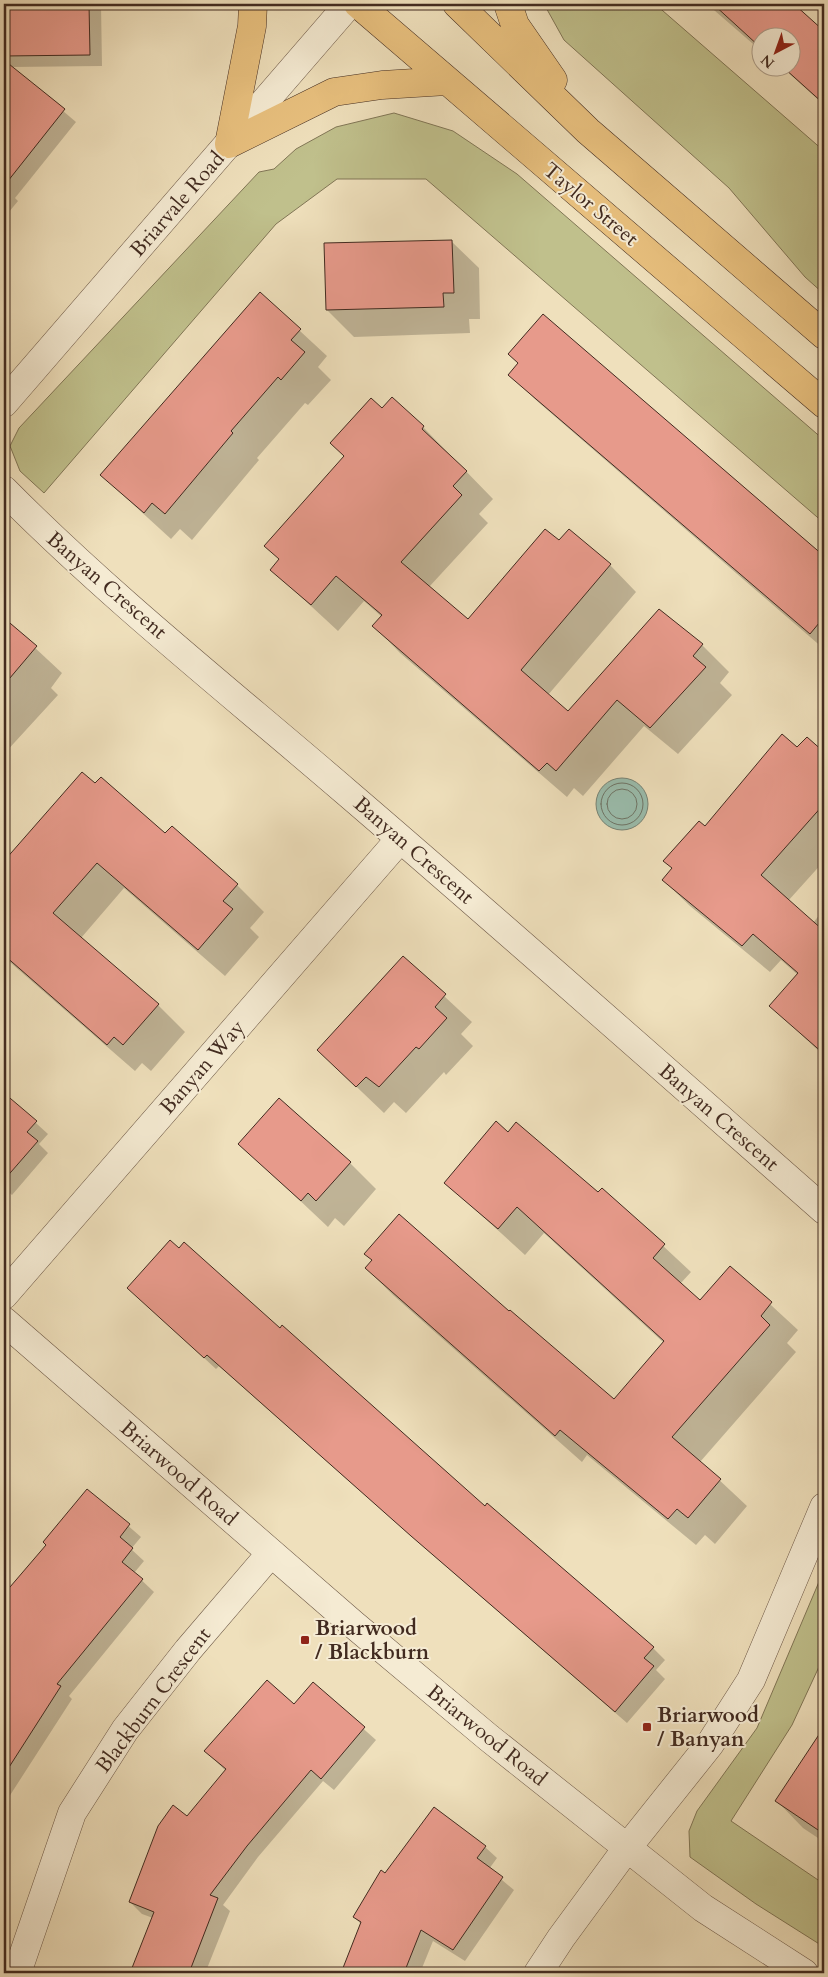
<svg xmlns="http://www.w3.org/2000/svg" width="828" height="1977" viewBox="0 0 828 1977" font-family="Cardo,serif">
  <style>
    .green { fill: #c0c08c; stroke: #817656 }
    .water { fill: #9abdad; stroke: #778375 }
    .shadow { fill: #0003 }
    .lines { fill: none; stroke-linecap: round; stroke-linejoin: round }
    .shore { stroke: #6e7466; stroke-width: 1 }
    .building { fill: #e79a8b; stroke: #422b20 }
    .minor-casing { stroke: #6d5847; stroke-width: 29 }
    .major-casing { stroke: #422b20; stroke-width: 29 }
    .minor { stroke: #f5ebd3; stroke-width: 28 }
    .major { stroke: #e8c07e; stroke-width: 28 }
    .poi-dot { fill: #8f2418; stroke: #f5ebd3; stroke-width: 2 }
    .labels { text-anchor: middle; stroke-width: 4; stroke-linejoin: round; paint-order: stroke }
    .street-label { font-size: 21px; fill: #422b20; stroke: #f5ebd3 }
    .poi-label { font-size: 21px; font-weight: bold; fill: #422b20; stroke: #f5ebd3; text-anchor: start }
  </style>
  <rect width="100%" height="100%" fill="#efe0bc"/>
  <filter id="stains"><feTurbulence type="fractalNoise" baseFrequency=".004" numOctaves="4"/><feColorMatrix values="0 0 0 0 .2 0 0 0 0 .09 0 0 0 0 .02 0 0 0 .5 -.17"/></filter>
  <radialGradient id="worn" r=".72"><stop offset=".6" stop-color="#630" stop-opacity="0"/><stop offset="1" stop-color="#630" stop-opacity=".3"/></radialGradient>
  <path class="green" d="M544,4H655L824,151V294L805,277L729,188L564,40Z
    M394,113L453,131L517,174L824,440V523L426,179H337L276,224L44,493L20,471L10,446L19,428L259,172L274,169L296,149L336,127Z
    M824,1570V1656L792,1725L731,1821L824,1884V1947L756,1904L690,1857L689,1831L697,1811L757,1728Z"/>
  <path class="water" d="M596 804a26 26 0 1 1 52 0a26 26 0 1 1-52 0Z"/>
  <path class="shadow" d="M4,4H101L102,66L11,67L76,122L15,198L18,201L4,218Z
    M707,4H792L824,33V105L783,68H790V38H760V50Z
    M452,242L479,268L480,319H469L470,333L354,337L327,310Z
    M260,294L327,356L318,367L331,380L308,405L305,403L257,458L259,460L192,540L180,529L171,539L101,475Z
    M543,315L824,556V649L537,401L510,375L519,364Z
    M392,398L423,427L493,499L479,514L488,523L429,587L468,621L559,542L610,565L636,592L548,695L568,713L659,610L702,645L729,672L720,683L732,695L678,754L644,726L583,796L574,788L567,797L400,653L374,626L382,617L364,601L338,631L272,570L280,560L345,457Z
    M4,619L62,673L51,688L58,695L4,754Z
    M807,739L824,754V861L788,901L813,923L824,909V1056L771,1006L798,975L781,960L770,972L690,906L663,880L705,828Z
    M82,774L166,835L172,828L237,885L264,912L250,928L259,937L225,976L124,888L81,938L158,1005L185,1032L151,1071L142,1063L135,1071L4,957V863Z
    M403,958L472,1022L461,1034L473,1046L446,1075L444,1072L406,1113L394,1102L384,1113L318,1050Z
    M4,1094L48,1134L39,1144L48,1153L12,1195L4,1188Z
    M508,1133L599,1194L602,1189L691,1272L680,1284L700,1302L730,1267L798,1330L787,1343L796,1352L700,1462L747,1506L715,1544L705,1535L696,1545L587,1455L582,1462L393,1295L366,1268L373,1261L366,1254L509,1313L614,1400L664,1343L544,1233L525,1255L446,1183Z
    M240,1144L350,1163L376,1189L344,1226L335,1218L328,1227Z
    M140,1299L280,1330L485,1508L487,1505L653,1648L665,1660L656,1670L665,1679L627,1723L425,1548L219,1366L216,1369Z
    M87,1490L141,1537L131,1549L144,1561L134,1573L154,1592L69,1696L72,1699L7,1800L4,1811V1596L48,1545Z
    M313,1684L376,1740L334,1790L323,1781L258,1857L223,1905L230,1911L206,1971L211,1973H150L152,1967L153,1918L142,1914L130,1902L187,1817L226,1771L205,1751L294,1706Z
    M812,1748L824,1757V1842L803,1828L777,1801Z
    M485,1847L497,1858L489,1869L514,1890L465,1961L433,1941L420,1973H342L361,1924L354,1917L386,1875Z"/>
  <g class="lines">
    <path class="shore" d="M601 804a21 21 0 1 1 42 0a21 21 0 1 1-42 0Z
      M607 804a15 15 0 1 1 30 0a15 15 0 1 1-30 0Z"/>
  </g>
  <path class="building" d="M4,4H89L90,55L4,56Z
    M713,4H794L824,31V104L784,68H790V38H760V47Z
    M4,60L65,109L4,186Z
    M452,240L454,293H443L444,307L326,310L324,243Z
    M260,292L301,329L291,340L305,352L281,380L278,377L231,431L233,433L165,514L152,503L144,513L100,475Z
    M543,314L824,556V617L810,634L508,375L518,363L508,354Z
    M392,397L424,426L422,429L467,471L453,486L462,495L401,562L468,619L545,529L559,540L569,529L611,564L521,670L568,711L659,609L703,644L693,656L706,667L650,728L617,700L556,771L547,763L539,771L372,626L382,615L336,576L311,605L270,570L279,559L264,546L344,456L330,443L371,398L382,408Z
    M4,618L37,646L4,685Z
    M782,734L797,747L807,737L824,752V804L761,875L824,931V1054L769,1006L798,973L753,934L742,946L662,880L672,868L663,861L699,821L705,826Z
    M82,772L95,783L101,777L165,833L172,826L238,884L223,901L233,909L198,950L97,863L53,913L159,1004L123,1045L114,1037L107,1045L4,955V861Z
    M403,956L446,994L435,1007L447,1018L419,1049L416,1047L379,1087L366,1077L356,1087L317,1050Z
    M4,1093L37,1121L27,1132L38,1141L4,1180Z
    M279,1098L351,1162L316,1201L308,1193L301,1201L238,1144Z
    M496,1121L508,1132L516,1122L598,1192L602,1188L665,1244L653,1258L700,1300L730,1266L772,1302L761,1316L770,1325L672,1437L721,1479L688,1518L677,1509L668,1519L560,1430L555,1436L365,1268L372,1260L364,1254L399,1214L509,1311L510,1310L614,1399L664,1341L517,1207L498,1229L444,1183Z
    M170,1240L179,1248L184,1242L280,1328L282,1325L485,1506L487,1503L654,1647L644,1658L654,1666L615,1712L411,1536L207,1355L204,1358L127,1288Z
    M87,1489L130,1524L120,1537L133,1548L122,1562L143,1579L57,1684L61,1686L4,1775V1594L46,1545L43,1542Z
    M267,1680L294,1704L313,1682L365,1727L321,1779L311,1770L247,1846L210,1895L218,1898L189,1973H130L154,1912L129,1902L158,1826L173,1805L187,1816L226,1769L204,1751Z
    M824,1727V1834L775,1801Z
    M434,1807L486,1846L477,1858L503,1877L453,1950L421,1930L404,1973H341L361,1922L353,1917L381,1870L385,1873Z"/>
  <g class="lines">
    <defs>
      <path id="minor" d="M4,403L349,4
        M4,490C110,597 230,692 345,791C506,929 665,1070 824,1210
        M4,1295L400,839
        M4,1321L353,1624L489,1738L703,1908L804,1973
        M17,1973L72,1813L125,1730L188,1650L271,1553
        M538,1973L561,1938L627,1848L710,1744L751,1680L824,1507"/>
      <path id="major" d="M358,4L824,404
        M457,4L588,131L824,335
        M508,4L515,25L553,80
        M229,144L334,92L382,85L447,81
        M229,144L252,26L253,4"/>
    </defs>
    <use href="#minor" class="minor-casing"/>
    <use href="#major" class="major-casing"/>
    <use href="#minor" class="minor"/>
    <use href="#major" class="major"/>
  </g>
  <g class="poi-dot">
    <rect x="300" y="1635" width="10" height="10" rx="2.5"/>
    <rect x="642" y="1722" width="10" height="10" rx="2.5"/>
  </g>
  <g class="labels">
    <g class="street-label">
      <text transform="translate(177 204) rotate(-49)" y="7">Briarvale Road</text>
      <text transform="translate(591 204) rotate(40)" y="7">Taylor Street</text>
      <text transform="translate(107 585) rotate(41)" y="7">Banyan Crescent</text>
      <text transform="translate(414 850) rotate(41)" y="7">Banyan Crescent</text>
      <text transform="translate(202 1067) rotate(-49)" y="7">Banyan Way</text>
      <text transform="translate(719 1117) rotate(41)" y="7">Banyan Crescent</text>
      <text transform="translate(179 1473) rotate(41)" y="7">Briarwood Road</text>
      <text transform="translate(153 1700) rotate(-53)" y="7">Blackburn Crescent</text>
      <text transform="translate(487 1735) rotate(39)" y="7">Briarwood Road</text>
    </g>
    <g class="poi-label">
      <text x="315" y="1635">Briarwood<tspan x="315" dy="24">/ Blackburn</tspan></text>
      <text x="657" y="1722">Briarwood<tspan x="657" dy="24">/ Banyan</tspan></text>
    </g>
  </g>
  <rect width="828" height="1977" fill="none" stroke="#efe0bc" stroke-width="20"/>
  <rect x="5" y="5" width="818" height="1967" fill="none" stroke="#422b20" stroke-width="2.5"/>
  <rect x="10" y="10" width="808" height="1957" fill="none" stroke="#422b20"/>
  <g transform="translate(776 52) rotate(221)"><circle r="24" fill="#f5ebd3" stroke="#ad9e8b"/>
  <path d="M0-4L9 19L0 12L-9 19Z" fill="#8f2418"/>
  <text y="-8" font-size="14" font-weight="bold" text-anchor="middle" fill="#422b20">N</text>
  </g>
  <rect width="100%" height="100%" filter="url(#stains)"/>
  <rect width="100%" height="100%" fill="url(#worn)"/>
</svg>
